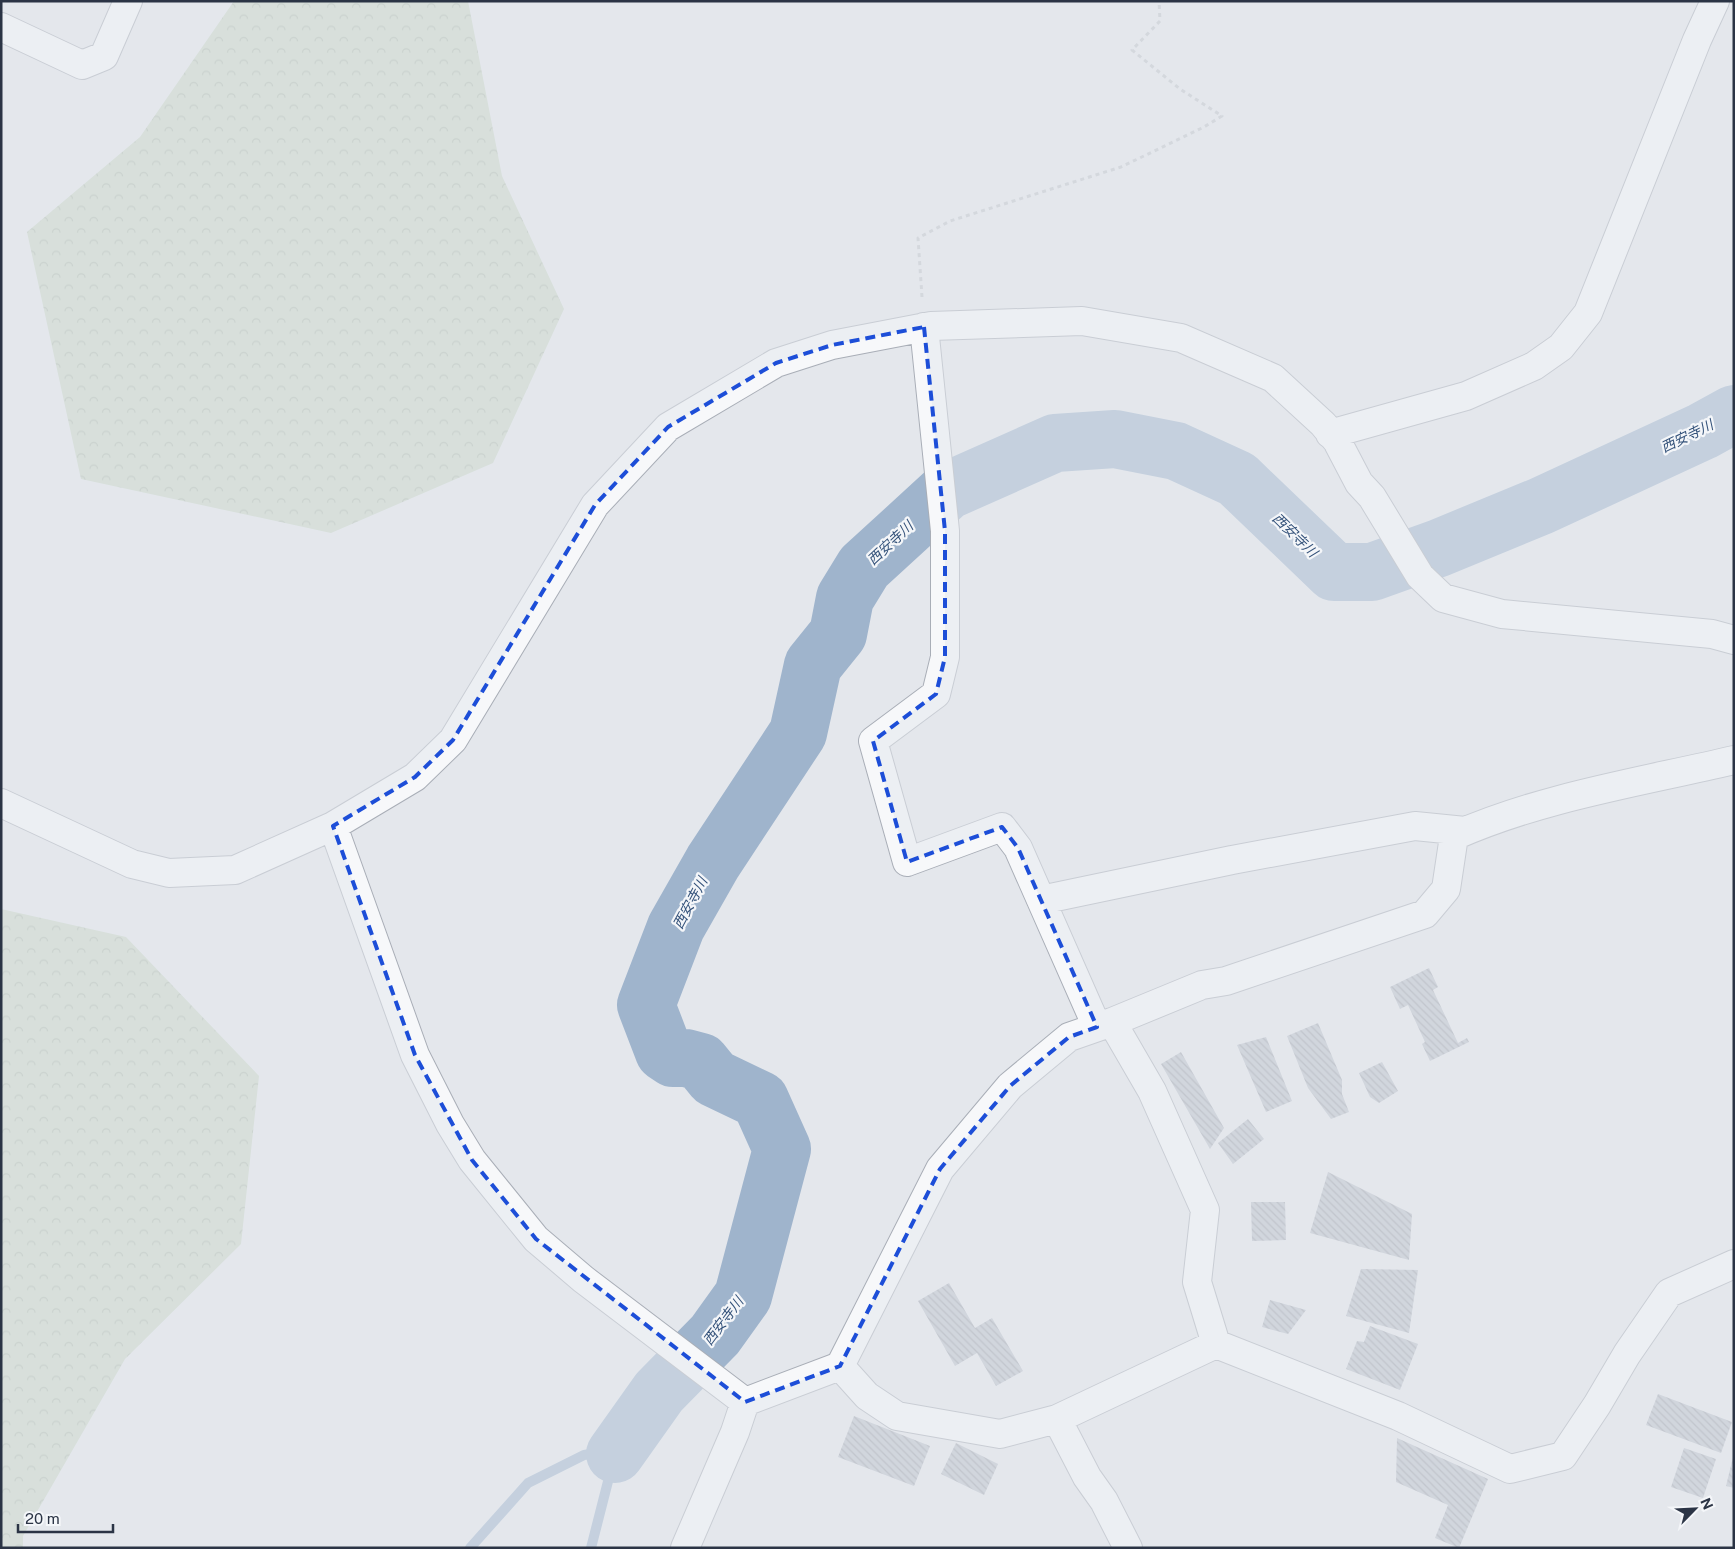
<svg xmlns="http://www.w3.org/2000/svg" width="1735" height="1549" viewBox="0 0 1735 1549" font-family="'Public Sans','Noto Sans JP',sans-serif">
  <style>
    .forest { fill: url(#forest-crowns) }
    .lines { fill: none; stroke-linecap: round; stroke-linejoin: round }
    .stream { stroke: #9fb4cc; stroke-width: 10 }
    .river { stroke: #9fb4cc; stroke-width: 58 }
    .building { fill: url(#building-back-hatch) }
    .minor-casing { stroke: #a9aeb7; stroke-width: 30 }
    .path { stroke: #c2c5cb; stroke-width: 3; stroke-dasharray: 4 4; stroke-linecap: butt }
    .minor { stroke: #f7f8fa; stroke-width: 28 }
    .marked { fill: none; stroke: #1d4ed8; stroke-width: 4; stroke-dasharray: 10 6; stroke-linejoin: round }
    .labels { text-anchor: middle; stroke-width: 4.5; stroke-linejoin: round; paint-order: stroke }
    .water-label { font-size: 14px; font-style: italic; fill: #34527a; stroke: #f4f6f9 }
  </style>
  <defs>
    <pattern id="forest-crowns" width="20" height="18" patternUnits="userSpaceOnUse" patternTransform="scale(1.25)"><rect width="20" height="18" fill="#c9d6c5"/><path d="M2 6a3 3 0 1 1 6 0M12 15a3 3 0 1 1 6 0" fill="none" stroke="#adb8ab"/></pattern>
    <pattern id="building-back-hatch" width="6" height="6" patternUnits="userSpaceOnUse" patternTransform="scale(1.25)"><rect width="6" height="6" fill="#bbc0ca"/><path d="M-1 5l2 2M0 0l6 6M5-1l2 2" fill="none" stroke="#989da6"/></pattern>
  </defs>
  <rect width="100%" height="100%" fill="#e4e7ec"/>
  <path class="forest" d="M234,1H468L502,176L564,309L493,463L331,533L81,479L27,232L140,137Z
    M1,909L126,937L259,1076L241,1244L125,1359L23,1536V1548H1Z"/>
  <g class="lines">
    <path class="stream" d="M470,1548L528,1483L584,1455L608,1451L615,1454L591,1548"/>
    <path class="river" d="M615,1454L659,1392L715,1335L743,1296L782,1149L760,1100L714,1078L701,1062L686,1058H673L664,1052L646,1005L676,927L713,862L798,733L813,665L838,634L845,598L864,567L947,491L1055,443L1115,439L1176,451L1237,479L1334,572H1372L1439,548L1541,506L1703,431L1734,414"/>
  </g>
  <path class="building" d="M1429,968L1438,987L1433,990L1458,1043L1467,1038L1469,1042L1430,1061L1422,1044L1425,1042L1408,1005L1400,1009L1390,987Z
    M1318,1023L1342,1080V1094L1349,1112L1331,1119L1308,1088L1287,1036Z
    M1266,1037L1292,1101L1266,1112L1237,1045Z
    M1181,1052L1224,1128L1210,1149L1161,1064Z
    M1382,1062L1398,1091L1379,1103L1370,1097L1359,1073Z
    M1248,1119L1264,1139L1233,1164L1218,1143Z
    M1328,1172L1412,1214L1409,1260L1310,1233Z
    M1251,1202H1285L1286,1240L1252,1241Z
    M1361,1269L1418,1270L1409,1333L1346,1316Z
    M949,1283L975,1328L992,1318L1023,1371L996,1386L977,1353L955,1366L918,1301Z
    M1270,1300L1306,1310L1288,1334L1262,1327Z
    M1370,1326L1418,1344L1400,1390L1346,1369L1357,1341L1364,1342Z
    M1658,1394L1732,1422L1721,1453L1646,1425Z
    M854,1416L930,1446L914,1486L838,1457Z
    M1397,1438L1488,1479L1459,1548L1435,1538L1448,1505L1396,1482Z
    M956,1443L998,1464L984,1495L941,1474Z
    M1684,1448L1716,1459L1703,1498L1671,1487Z
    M1733,1457H1734V1488L1726,1486Z"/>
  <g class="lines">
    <defs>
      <path id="minor" d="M1,27L82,65L104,56L128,1
        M924,327L945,531V657L936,694L873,741L907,862L1002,827L1018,848L1097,1027
        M1330,434L1466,396L1534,366L1561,347L1588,313L1697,40L1715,1
        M1,803L132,864L169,873L235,870L333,826L415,777L453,740L595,505L668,427L776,363L832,345L931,326L1082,321L1181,338L1273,378L1323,424L1337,441L1359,483L1372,497L1420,576L1443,598L1502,614L1712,634L1734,640
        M333,826L415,1055L450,1124L472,1160L536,1239L583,1279L745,1402
        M1041,900L1232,860L1415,826L1465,831
        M1112,1022L1152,1091L1205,1210L1197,1282L1216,1344
        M840,1366L867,1396L897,1416L1000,1434L1057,1419L1216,1344L1398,1416L1510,1469L1563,1456L1597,1405L1627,1354L1669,1293L1734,1264
        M745,1402L840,1366L940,1169L1010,1086L1069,1037L1112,1022L1202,985L1226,981L1425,914L1446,889L1454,836C1542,797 1640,782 1734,760
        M1057,1419L1087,1477L1104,1501L1128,1548
        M685,1548L735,1432L745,1402"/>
    </defs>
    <use href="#minor" class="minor-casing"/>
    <path class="path" d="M922,297L918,238L950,221L1121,167L1204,127L1222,116L1180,89L1132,50L1160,21L1159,1"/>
    <use href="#minor" class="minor"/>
  </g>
  <path d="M0 0H1735V1549H0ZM924,327L945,531V657L936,694L873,741L907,862L1002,827L1018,848L1097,1027L1069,1037L1010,1086L940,1169L840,1366L745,1402L536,1239L472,1160L415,1055L333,826L415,777L453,740L595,505L668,427L776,363L832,345Z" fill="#e4e7ec" fill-opacity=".55" fill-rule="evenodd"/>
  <path class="marked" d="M924,327L945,531V657L936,694L873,741L907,862L1002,827L1018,848L1097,1027L1069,1037L1010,1086L940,1169L840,1366L745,1402L536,1239L472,1160L415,1055L333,826L415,777L453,740L595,505L668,427L776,363L832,345Z"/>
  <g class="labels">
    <g class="water-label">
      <text transform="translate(1687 436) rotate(-26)" y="5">西安寺川</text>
      <text transform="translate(1295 535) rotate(44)" y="5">西安寺川</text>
      <text transform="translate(890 543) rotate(-43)" y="5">西安寺川</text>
      <text transform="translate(690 903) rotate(-62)" y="5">西安寺川</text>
      <text transform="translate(723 1321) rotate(-53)" y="5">西安寺川</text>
    </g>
  </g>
  <rect width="1735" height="1549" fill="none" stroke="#2b3445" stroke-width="5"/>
  <g transform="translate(1695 1509) rotate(66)" stroke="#f4f6f9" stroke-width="4" paint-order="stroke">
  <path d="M0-4L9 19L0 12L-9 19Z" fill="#2b3445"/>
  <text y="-8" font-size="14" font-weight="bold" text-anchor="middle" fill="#2b3445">N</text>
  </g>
  <path d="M18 1524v8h95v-8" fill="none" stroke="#2b3445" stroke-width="2.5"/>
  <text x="25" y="1524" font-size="15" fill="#2b3445" stroke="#f4f6f9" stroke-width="4" paint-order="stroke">20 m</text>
</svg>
